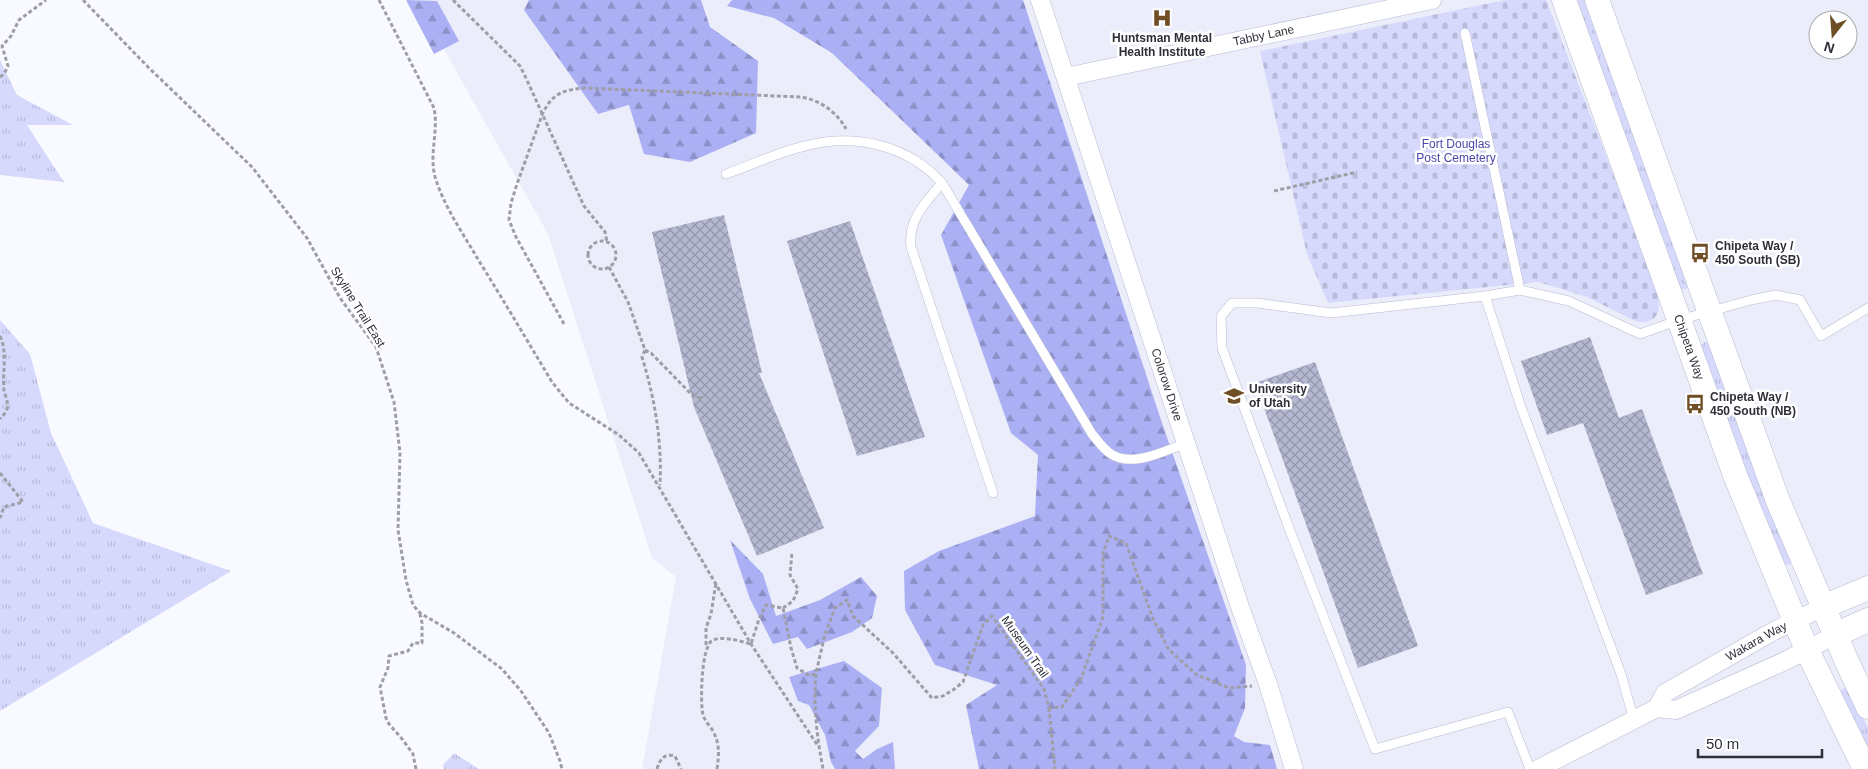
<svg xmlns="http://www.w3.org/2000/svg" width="1868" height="769" viewBox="0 0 1868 769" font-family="Arial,sans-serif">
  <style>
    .built { fill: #ebedfa; fill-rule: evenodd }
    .grass { fill: url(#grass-tufts) }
    .forest { fill: url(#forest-firs) }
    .cemetery { fill: url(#cemetery-stones) }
    .building { fill: url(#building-cross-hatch) }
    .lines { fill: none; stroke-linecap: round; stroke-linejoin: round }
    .lane-casing { stroke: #b8bad3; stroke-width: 10 }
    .street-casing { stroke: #b8bad3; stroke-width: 19 }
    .secondary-casing { stroke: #b8bad3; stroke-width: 25 }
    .path { stroke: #9e9fa6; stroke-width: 3; stroke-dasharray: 4 2.5; stroke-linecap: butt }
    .lane { stroke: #fff; stroke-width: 9 }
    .street { stroke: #fff; stroke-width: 18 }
    .secondary { stroke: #fff; stroke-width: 24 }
    .labels { text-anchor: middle; stroke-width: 5; stroke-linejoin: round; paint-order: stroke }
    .street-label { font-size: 12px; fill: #2e2f39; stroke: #fff }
    .poi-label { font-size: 12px; font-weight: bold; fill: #2e2f39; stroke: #fff; text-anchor: start }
    .park-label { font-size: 12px; fill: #4c48a9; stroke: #fff }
  </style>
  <defs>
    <pattern id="grass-tufts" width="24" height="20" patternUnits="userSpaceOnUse" patternTransform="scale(1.25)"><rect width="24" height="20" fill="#d6d9fc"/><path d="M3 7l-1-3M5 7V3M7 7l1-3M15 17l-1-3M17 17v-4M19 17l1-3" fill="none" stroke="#b8bbd9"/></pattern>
    <pattern id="forest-firs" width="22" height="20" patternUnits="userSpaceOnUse" patternTransform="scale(1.25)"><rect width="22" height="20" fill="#abb0f4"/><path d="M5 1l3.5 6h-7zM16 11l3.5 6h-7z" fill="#8c90c7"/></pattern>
    <pattern id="cemetery-stones" width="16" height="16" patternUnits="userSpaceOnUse" patternTransform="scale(1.25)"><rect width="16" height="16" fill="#d6d9fc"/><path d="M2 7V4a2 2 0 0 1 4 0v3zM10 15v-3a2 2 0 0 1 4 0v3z" fill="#b8bbd9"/></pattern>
    <pattern id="building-cross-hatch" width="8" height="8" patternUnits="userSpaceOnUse" patternTransform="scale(1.25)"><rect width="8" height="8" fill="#b5b8d1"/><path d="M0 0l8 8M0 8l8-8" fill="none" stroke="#9496ab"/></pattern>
  </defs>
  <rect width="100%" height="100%" fill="#f9faff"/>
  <path class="built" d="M416,0H1868V769H642L676,577L652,558L548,234ZM1818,20H1848V50H1818Z"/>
  <path class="grass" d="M1576,0H1587L1688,287L1686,289H1679Z
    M0,60L17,95L73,125H27L64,182L0,175Z
    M0,320L30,354L51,433L93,523L231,571L0,711Z
    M1705,342L1710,344L1792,561L1789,565L1783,564L1742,463L1700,345Z
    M1843,688L1849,689L1868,728V753L1840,692Z
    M454,753L479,769H444L443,765Z"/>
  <path class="forest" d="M406,0L437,1L459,41L434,54Z
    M529,0H701L710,27L758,61L756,133L690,162L644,154L629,105L598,114L524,10Z
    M732,0H1023L1161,420L1246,665L1245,708L1234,736L1244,742L1270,745L1277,769H979L966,705L997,685L935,665L905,610L904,571L939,551L1035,516L1038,455L1011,433L941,235L969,185L832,53L774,18L727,6Z
    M730,540L763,574L776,616L820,600L861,577L877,596L872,618L852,632L807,649L798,637L773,644L750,599Z
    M844,661L882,688L879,726L855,751L863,759L877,749L893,742L895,769H835L831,762L825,735L809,705L798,701L789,677Z"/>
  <path class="cemetery" d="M1505,0H1546L1654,280C1659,299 1667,324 1637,322L1587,297L1539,282L1328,303L1307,254L1260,51Z"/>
  <path class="building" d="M724,215L762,373H759L824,528L757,556L694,407L652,232Z
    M850,221L925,437L857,456L787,241Z
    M1590,337L1619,418L1642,409L1703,574L1646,595L1583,423L1547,435L1521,361Z
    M1315,362L1418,646L1358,668L1255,383Z"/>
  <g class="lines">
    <defs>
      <path id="lane" d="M1465,33L1520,290
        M726,174C752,165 778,152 805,146C855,133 908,145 942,183L1092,434C1098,441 1103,449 1111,454C1132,468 1165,451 1186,443
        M942,183C925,203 908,219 911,247L993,493
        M1485,296L1521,407L1621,674L1634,720
        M1530,769L1508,712L1375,749L1289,528L1222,348L1221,316L1232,303H1257L1331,313L1485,296L1520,290L1569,301L1640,334L1679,320L1751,300L1776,295L1800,300L1821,336L1868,308"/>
      <g id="street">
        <path id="s1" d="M1040,0L1240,607L1268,684L1294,769"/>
        <path id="s2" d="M1066,77L1432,0"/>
        <path id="s3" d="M1657,708L1665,693L1772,632L1823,607"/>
        <path d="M1538,769L1657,708L1676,710L1785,661L1835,635"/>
      </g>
      <g id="secondary">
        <path id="s4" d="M1564,0L1735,475L1807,650L1865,769"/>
        <path d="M1597,0L1778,501L1847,662L1868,707"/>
        <path d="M1823,607L1868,588"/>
        <path d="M1835,635L1868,620"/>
      </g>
    </defs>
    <use href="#lane" class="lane-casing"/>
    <use href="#street" class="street-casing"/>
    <use href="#secondary" class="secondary-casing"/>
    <path class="path" d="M83,0L149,68L252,167L307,238L340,298L376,347L394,402L400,453L398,530L406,580L413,605L420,613L454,633L502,669L521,691L549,733L560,761L562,769
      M379,0L434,108C439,132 428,156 436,180C445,208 464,235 479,261C504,301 528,342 552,382L569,403L619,435L639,453L751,644L818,746
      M453,0L520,66L526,78L584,206L605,232L607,242
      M0,77L4,74L8,66L2,46L11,36L19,20L46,0
      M1274,191L1357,172
      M588 255a14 14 0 1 1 28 0a14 14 0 1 1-28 0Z
      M609,267L628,302L645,350L642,357C655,400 662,440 660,485
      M564,324L516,237L509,220L511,203L517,184L542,115C552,93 563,90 585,88L801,97C820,100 837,112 846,129
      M0,336C8,352 2,373 4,390C5,396 9,403 7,409C6,413 2,416 0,419
      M645,350L651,353L691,394L702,399
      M0,473L23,502L4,507L0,518
      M783,608L793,601L798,589L790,575L792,552
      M706,645V628L711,614L716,583
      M816,674C813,706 817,737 823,769
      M1049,708L1055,769
      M416,769L413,754L403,740L389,724L386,718L380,687L388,668L389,656L408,651L413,643H422V623L420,614
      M657,769C660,759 664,753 675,756L681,769
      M717,769C719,755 720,744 713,731C710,726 705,721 703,715C700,703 701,645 713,640C724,636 740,641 751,644L759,619L766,605L783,608L791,648L797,668L810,676L816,673L825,634L835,608L847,600L853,616L893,653L932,698L943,696L953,690L963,682L983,625L992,616L1044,689L1049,708L1062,707L1081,679L1103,617V553L1109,536L1126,543L1153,619L1169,650L1197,675L1229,688L1252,686"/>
    <use href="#lane" class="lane"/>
    <use href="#street" class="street"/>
    <use href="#secondary" class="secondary"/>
  </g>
  <defs>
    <symbol id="hospital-bare" viewBox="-9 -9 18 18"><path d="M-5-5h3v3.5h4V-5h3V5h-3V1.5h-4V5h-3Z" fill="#6f4e25" stroke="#fff" stroke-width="2.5" paint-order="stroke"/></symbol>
    <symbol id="bus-bare" viewBox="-9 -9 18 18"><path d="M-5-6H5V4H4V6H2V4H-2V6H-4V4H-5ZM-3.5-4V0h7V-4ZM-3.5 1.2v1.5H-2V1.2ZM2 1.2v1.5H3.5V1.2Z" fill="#6f4e25" stroke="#fff" stroke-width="2.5" paint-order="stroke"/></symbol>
    <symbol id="university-bare" viewBox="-9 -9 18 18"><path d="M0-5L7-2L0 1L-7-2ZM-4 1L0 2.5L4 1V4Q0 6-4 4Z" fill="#6f4e25" stroke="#fff" stroke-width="2.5" paint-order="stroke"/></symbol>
  </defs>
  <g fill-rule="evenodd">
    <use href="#hospital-bare" x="1148" y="4" width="28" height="28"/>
    <use href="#bus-bare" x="1686" y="239" width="28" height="28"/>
    <use href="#university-bare" x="1220" y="382" width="28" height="28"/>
    <use href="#bus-bare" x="1681" y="390" width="28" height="28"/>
  </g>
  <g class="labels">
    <g class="street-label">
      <text dy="4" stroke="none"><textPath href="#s2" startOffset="202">Tabby Lane</textPath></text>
      <text transform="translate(358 307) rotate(58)" y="4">Skyline Trail East</text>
      <text dy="4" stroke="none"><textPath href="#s4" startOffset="369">Chipeta Way</textPath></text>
      <text dy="4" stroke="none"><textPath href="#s1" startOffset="405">Colorow Drive</textPath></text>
      <text dy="4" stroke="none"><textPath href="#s3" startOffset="122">Wakara Way</textPath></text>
      <text transform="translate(1025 647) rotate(55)" y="4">Museum Trail</text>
    </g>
    <g class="poi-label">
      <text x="1162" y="42" text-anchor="middle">Huntsman Mental<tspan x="1162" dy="14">Health Institute</tspan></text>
      <text x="1715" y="250">Chipeta Way /<tspan x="1715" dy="14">450 South (SB)</tspan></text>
      <text x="1249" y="393">University<tspan x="1249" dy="14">of Utah</tspan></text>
      <text x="1710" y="401">Chipeta Way /<tspan x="1710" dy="14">450 South (NB)</tspan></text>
    </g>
    <g class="park-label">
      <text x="1456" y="148">Fort Douglas<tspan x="1456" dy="14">Post Cemetery</tspan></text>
    </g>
  </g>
  <g transform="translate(1833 35) rotate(197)"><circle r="24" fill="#ffffff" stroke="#abacb0"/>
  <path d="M0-4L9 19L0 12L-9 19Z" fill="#6f4e25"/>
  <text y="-8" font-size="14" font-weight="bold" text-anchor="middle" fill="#2e2f39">N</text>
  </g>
  <path d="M1698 749v8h124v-8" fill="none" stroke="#2e2f39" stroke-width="2.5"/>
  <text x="1706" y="749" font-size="15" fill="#2e2f39" stroke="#ffffff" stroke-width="4" paint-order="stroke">50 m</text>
</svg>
